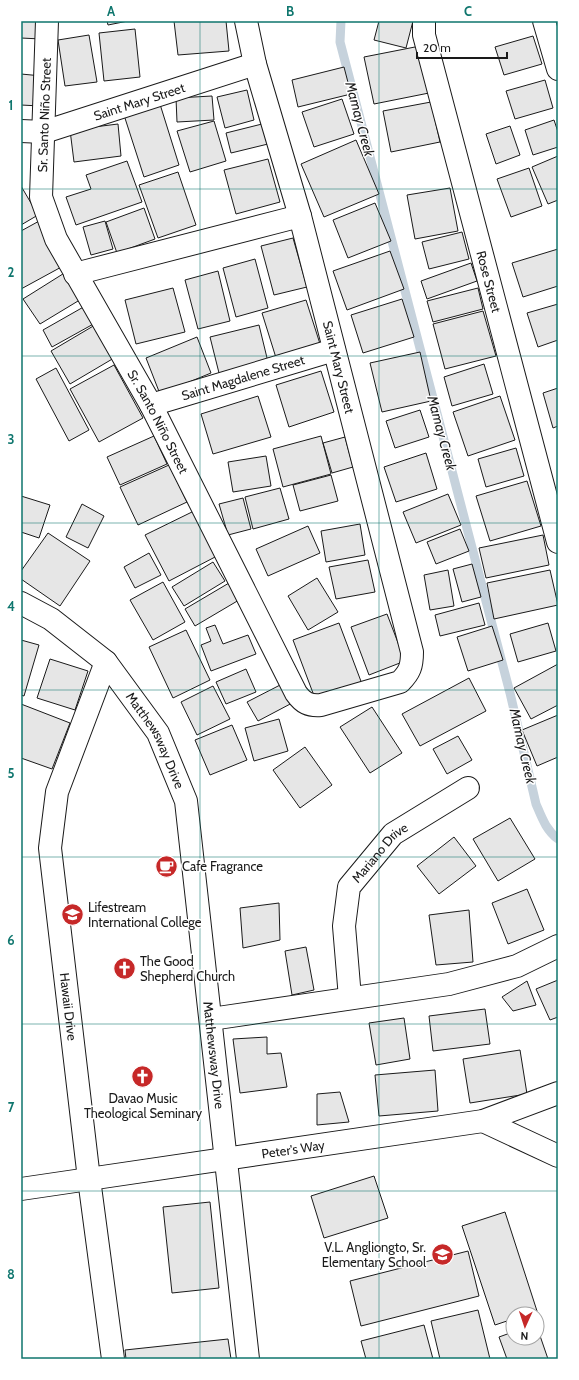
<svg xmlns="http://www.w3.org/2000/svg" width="579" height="1380" viewBox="0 0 579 1380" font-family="Cabin,sans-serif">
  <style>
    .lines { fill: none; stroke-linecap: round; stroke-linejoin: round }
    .stream { stroke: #c6d2dc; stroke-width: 9 }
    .building { fill: #e6e6e6; stroke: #1a1a1a }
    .minor-casing { stroke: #1a1a1a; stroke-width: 24 }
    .minor { stroke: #fff; stroke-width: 22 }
    .grid { fill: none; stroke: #0f766e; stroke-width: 1; stroke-opacity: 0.55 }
    .labels { text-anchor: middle; stroke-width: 3; stroke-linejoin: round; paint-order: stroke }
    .street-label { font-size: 13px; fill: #1a1a1a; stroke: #fff }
    .poi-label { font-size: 13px; fill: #1a1a1a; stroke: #fff; text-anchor: start }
    .water-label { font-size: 14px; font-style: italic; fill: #1a1a1a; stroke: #fff }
    .neatline { fill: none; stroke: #0f766e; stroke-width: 1.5 }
    .grid-label { font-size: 13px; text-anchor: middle; font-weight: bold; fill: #0f766e }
  </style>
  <rect width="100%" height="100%" fill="#fff"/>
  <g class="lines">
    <path class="stream" d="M341,21L340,42L510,693L536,804C542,818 546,830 558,839"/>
  </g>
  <path class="building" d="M21,21H42L41,39L21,38Z
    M107,21H128L108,25Z
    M174,21H226L229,51L178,55Z
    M379,21H413L406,48L374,40Z
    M135,29L140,77L104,81L99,33Z
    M89,35L97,82L65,86L58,40Z
    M533,36L542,64L504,75L495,47Z
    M420,46L429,93L374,104L364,57Z
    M344,67L351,94L298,107L292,80Z
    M21,74L42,76L40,106L21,105Z
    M545,80L553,108L515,119L506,91Z
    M247,90L254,120L225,128L217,97Z
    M212,96L214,120L177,122L176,98Z
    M342,99L354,134L314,147L302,112Z
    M159,101L179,165L144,177L123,112Z
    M431,102L440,142L391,152L383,111Z
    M554,120L558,132V147L533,155L525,130Z
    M214,121L226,161L190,172L177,131Z
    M118,124L121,156L74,162L70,130Z
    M262,124L268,144L231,153L226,133Z
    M510,126L520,155L496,164L486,134Z
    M356,140L379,194L324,217L301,164Z
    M558,156V200L548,204L532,167Z
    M268,159L280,202L236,214L224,170Z
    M127,161L142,202L76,225L66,197L91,189L86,175Z
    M529,168L542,206L511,217L497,179Z
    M178,172L196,225L158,238L139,185Z
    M21,186L38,215L21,225Z
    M450,188L458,231L415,239L407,195Z
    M375,203L391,241L348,258L333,220Z
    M144,208L155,239L117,253L106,222Z
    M41,220L65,265L21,289V231Z
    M105,221L113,249L91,255L83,227Z
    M462,232L469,259L429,269L422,242Z
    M293,238L307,287L274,295L261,246Z
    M558,249V286L523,297L512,263Z
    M390,251L404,289L347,310L333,271Z
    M255,259L268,308L236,317L223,268Z
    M471,263L477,281L427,299L421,281Z
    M218,271L230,321L198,329L185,280Z
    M66,272L83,298L40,324L23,299Z
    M173,288L185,332L136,344L125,300Z
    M478,288L483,309L433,322L427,301Z
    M402,299L414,337L363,353L351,315Z
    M306,300L321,347L277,361L262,313Z
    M558,304V340L538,347L527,313Z
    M87,305L97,322L52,347L43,330Z
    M483,311L496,356L445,369L433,324Z
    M95,325L114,358L70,384L51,351Z
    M259,325L268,362L219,373L210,337Z
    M197,337L211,373L160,394L146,358Z
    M420,352L431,401L382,412L370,363Z
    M484,364L493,394L452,406L444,377Z
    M114,365L143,418L99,442L70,389Z
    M56,368L89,430L69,441L36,379Z
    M321,371L334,412L289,427L276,385Z
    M558,388V426L553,428L543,393Z
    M258,396L271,437L213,454L201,414Z
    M500,396L515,440L468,456L453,412Z
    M420,410L429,437L395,448L386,421Z
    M154,436L167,464L120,485L107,457Z
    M321,436L331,474L283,487L273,449Z
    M345,437L353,467L332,473L323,443Z
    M516,448L524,476L486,487L478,459Z
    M426,453L437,489L396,502L384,467Z
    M266,456L271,486L233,492L228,462Z
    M169,465L187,502L138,525L120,487Z
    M331,475L338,501L300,511L293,485Z
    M527,481L541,526L490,541L476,496Z
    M280,488L289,519L253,529L245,497Z
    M448,494L461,525L416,543L403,512Z
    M21,496L50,505L39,538L21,532Z
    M243,498L251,529L228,535L219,504Z
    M82,504L104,516L88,548L66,537Z
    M194,511L217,556L169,581L145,535Z
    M360,524L365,555L326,562L321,531Z
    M308,526L320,553L268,576L256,549Z
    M460,529L469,551L436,564L427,542Z
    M48,533L90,561L60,606L21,579V571Z
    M543,535L549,565L486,578L479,548Z
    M149,553L161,575L135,588L124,567Z
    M368,560L375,592L336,599L329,567Z
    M213,562L225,581L184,606L172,587Z
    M472,564L481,597L462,602L453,569Z
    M448,570L454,606L430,610L424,575Z
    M550,570L558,605L494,619L487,583Z
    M317,578L338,612L308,630L288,596Z
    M163,582L185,622L153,640L130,600Z
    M229,583L239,600L195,626L185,609Z
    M479,603L485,625L440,636L435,615Z
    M387,614L405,661L369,675L351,627Z
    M339,623L362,684L316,701L293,640Z
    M548,623L556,651L518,662L510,634Z
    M215,625L223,644L248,635L256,654L211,671L201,645L211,641L206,628Z
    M492,626L503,660L468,671L457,637Z
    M186,630L210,680L173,698L149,647Z
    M21,640L39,645L24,696L21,695Z
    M50,659L88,671L75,710L37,698Z
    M558,664V705L531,719L514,688Z
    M246,669L256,692L226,704L216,682Z
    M469,678L486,711L420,746L402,714Z
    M284,683L294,702L258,721L247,702Z
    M213,686L230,719L197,735L181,702Z
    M21,704L70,723L52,769L21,758Z
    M372,707L402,753L370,773L340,727Z
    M558,715V757L537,766L522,730Z
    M279,719L288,751L254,761L245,728Z
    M232,725L247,760L210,775L195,740Z
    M458,736L472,760L447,774L433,749Z
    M305,747L332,785L300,808L273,770Z
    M510,818L535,859L498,881L473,839Z
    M454,837L476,866L439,894L417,866Z
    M527,889L544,930L508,944L492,903Z
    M279,903L280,940L243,948L240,908Z
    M469,910L473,962L436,965L429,915Z
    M306,947L314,990L292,995L285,951Z
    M558,980V1017L550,1020L536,989Z
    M527,981L536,1005L513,1011L502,997Z
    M485,1009L490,1044L433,1051L429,1016Z
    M404,1018L410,1059L376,1065L369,1023Z
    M267,1037V1054L281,1053L287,1087L240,1093L233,1039Z
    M520,1050L527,1094L470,1103L463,1059Z
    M435,1070L438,1111L379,1116L375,1075Z
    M340,1092L349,1122L317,1125V1094Z
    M374,1176L388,1218L324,1238L311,1196Z
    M210,1202L219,1288L172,1293L163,1207Z
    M505,1212L537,1311L527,1314H513V1319L495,1325L462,1226Z
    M468,1251L479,1296L361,1326L350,1281Z
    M478,1310L490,1359H440L431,1321Z
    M424,1325L433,1359H366L361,1341Z
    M537,1327L548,1359H507L499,1337L513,1332V1338H537Z
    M228,1339L231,1359H126L125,1350Z"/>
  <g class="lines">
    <defs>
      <g id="minor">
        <path id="s1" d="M47,21L41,197L56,239L151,405L296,693C303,703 309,706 321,705L400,682C410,672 412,666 412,652L300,216L255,64L246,21"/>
        <path id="s2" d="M424,21V35L558,542"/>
        <path d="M544,21L558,69"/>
        <path id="s3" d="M21,131L44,132L255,64"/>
        <path d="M75,274L300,216"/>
        <path id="s4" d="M151,405L334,350"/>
        <path id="s5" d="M21,603L51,619L106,662L158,733L186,801L248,1359"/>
        <path id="s6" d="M106,662L57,792L50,848L89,1179L113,1359"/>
        <path id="s7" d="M350,998L344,926L349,887L393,834L468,788"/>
        <path d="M211,1019L449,984L517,966L558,946"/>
        <path d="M483,1121L558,1156"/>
        <path id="s8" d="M21,1189L483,1121L558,1093"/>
      </g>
    </defs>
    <use href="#minor" class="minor-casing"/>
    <use href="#minor" class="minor"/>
  </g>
  <path class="grid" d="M200,21V1359M379,21V1359M21,189H558M21,356H558M21,523H558M21,690H558M21,857H558M21,1024H558M21,1191H558"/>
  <defs>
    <symbol id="cafe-disc" viewBox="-11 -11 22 22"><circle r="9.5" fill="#c62828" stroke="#fff"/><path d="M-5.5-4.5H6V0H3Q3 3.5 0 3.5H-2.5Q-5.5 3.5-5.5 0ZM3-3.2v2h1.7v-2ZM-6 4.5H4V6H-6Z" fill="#fff"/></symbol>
    <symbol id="university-disc" viewBox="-11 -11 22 22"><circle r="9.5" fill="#c62828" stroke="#fff"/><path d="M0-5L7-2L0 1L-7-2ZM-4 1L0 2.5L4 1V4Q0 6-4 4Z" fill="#fff"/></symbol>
    <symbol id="church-disc" viewBox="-11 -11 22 22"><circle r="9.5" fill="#c62828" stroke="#fff"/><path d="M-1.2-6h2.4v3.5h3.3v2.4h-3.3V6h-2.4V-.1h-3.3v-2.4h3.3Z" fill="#fff"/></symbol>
    <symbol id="school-disc" viewBox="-11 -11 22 22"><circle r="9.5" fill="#c62828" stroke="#fff"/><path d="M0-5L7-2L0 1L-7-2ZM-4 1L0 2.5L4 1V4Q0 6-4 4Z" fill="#fff"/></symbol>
  </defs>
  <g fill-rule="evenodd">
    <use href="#cafe-disc" x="154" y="854" width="25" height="25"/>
    <use href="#university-disc" x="60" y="902" width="25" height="25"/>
    <use href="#church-disc" x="112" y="956" width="25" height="25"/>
    <use href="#church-disc" x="130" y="1064" width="25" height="25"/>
    <use href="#school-disc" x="430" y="1242" width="25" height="25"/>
  </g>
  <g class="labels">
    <g class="street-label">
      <text dy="5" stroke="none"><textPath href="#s3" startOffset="123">Saint Mary Street</textPath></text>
      <text transform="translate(44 115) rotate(-88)" y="5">Sr. Santo Niño Street</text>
      <text dy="5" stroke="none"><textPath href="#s2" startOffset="269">Rose Street</textPath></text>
      <text transform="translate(339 367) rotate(76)" y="5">Saint Mary Street</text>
      <text dy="5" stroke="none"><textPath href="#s4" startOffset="96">Saint Magdalene Street</textPath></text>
      <text dy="5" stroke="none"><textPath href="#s1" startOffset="430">Sr. Santo Niño Street</textPath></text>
      <text dy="5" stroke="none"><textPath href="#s5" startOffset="197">Matthewsway Drive</textPath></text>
      <text dy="5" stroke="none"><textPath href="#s7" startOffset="158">Mariano Drive</textPath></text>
      <text dy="5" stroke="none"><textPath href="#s6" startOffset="355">Hawaii Drive</textPath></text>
      <text dy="5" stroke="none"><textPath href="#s5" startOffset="521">Matthewsway Drive</textPath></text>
      <text dy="5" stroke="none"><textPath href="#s8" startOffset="275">Peter's Way</textPath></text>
    </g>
    <g class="poi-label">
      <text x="182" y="871">Cafe Fragrance</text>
      <text x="88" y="912">Lifestream<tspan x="88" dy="15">International College</tspan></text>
      <text x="140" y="966">The Good<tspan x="140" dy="15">Shepherd Church</tspan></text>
      <text x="143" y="1103" text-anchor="middle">Davao Music<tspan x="143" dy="15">Theological Seminary</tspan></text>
      <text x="426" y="1252" text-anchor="end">V.L. Angliongto, Sr.<tspan x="426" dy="15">Elementary School</tspan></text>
    </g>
    <g class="water-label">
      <text transform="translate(360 119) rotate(75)" y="5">Mamay Creek</text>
      <text transform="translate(442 433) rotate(75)" y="5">Mamay Creek</text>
      <text transform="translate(523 746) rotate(77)" y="5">Mamay Creek</text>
    </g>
  </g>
  <rect width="579" height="1380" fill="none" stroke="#ffffff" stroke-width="44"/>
  <g transform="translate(525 1326) rotate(183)"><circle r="19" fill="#ffffff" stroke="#a3a3a3"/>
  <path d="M0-3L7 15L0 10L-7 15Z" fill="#c62828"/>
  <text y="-6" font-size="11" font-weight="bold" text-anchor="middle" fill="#1a1a1a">N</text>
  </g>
  <path d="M417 52v6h90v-6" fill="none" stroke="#1a1a1a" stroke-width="2"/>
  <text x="423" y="52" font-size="12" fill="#1a1a1a" stroke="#ffffff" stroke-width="3" paint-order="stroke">20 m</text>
  <rect x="22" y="22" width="535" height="1336" class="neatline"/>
  <g class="grid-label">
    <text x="111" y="16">A</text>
    <text x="290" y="16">B</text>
    <text x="468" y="16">C</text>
    <text x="11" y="110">1</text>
    <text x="11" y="277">2</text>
    <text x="11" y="444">3</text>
    <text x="11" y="611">4</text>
    <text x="11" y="778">5</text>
    <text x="11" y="945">6</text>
    <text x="11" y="1112">7</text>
    <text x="11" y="1279">8</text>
  </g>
</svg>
